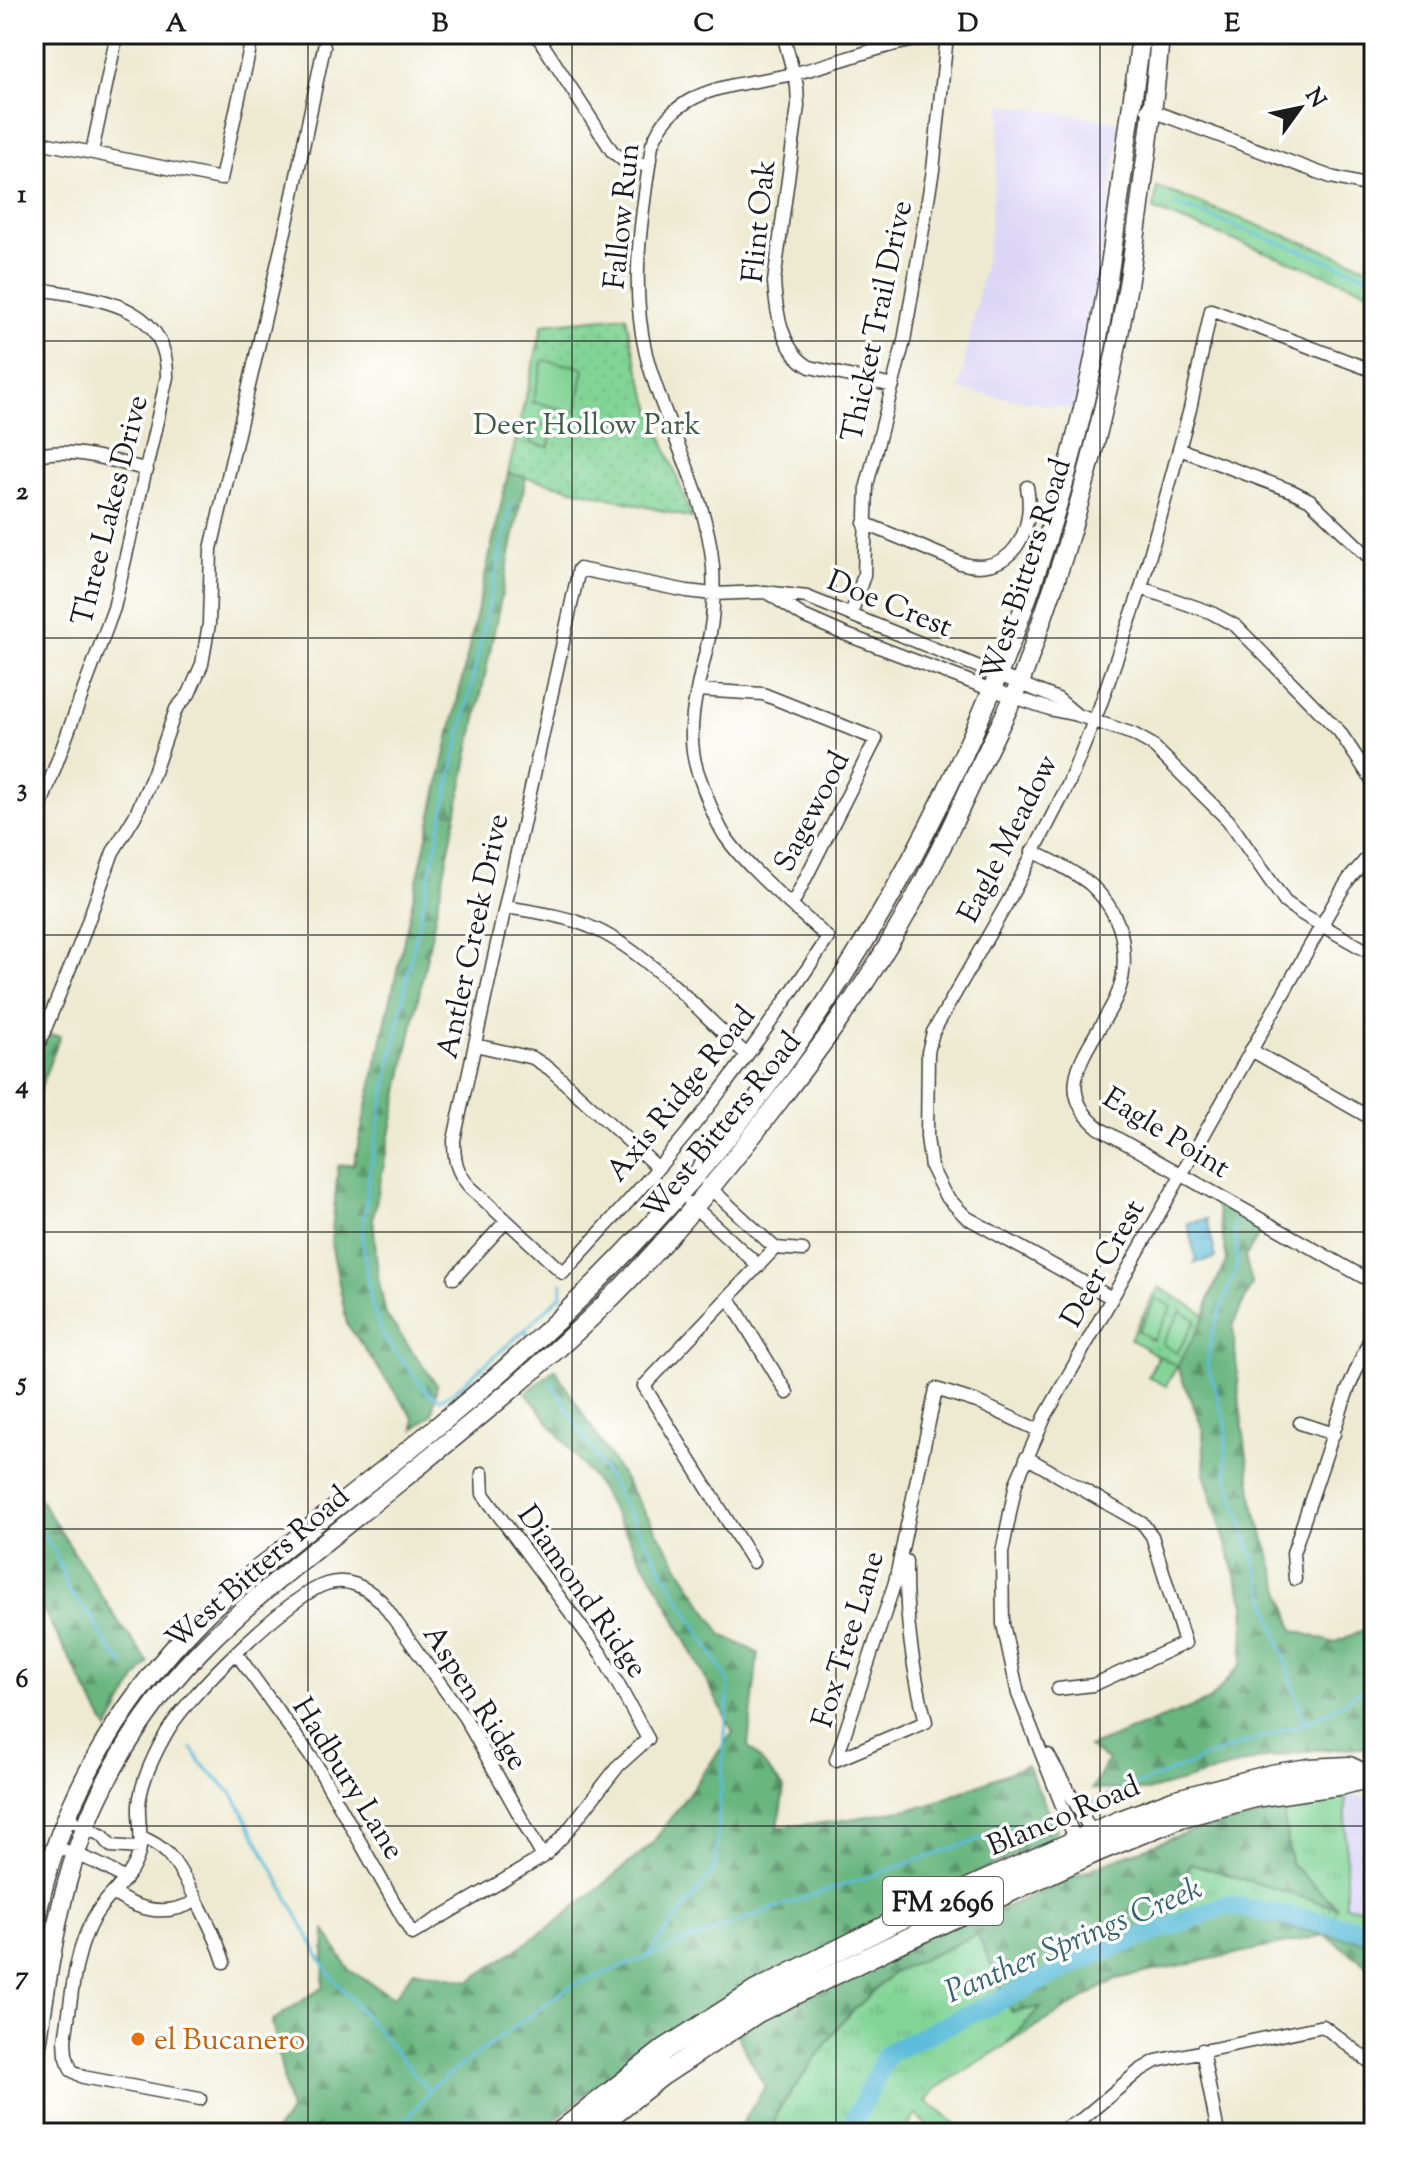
<svg xmlns="http://www.w3.org/2000/svg" width="1408" height="2167" viewBox="0 0 1408 2167" font-family="'Sorts Mill Goudy',serif">
  <style>
    .built { fill: #dcd5f6 }
    .grass { fill: url(#grass-tufts); stroke: #4f7859; stroke-width: 2 }
    .forest { fill: url(#forest-firs); stroke: #42694e; stroke-width: 2 }
    .park { fill: url(#park-dots); stroke: #4f7859; stroke-width: 2 }
    .pitch { fill: #82d496; stroke: #4f7859; stroke-width: 2 }
    .water { fill: url(#water-ripples); stroke: #3c6c7a; stroke-width: 2 }
    .lines { fill: none; stroke-linecap: round; stroke-linejoin: round }
    .stream { stroke: #5bbcd9; stroke-width: 3 }
    .river { stroke: #5bbcd9; stroke-width: 20 }
    .street-casing { stroke: #3c3b37; stroke-width: 15 }
    .secondary-casing { stroke: #3c3b37; stroke-width: 21 }
    .primary-casing { stroke: #3c3b37; stroke-width: 23 }
    .street { stroke: #fff; stroke-width: 12 }
    .secondary { stroke: #fff; stroke-width: 18 }
    .primary { stroke: #fff; stroke-width: 20 }
    .grid { fill: none; stroke: #1c1c1c; stroke-width: 2; stroke-opacity: 0.55 }
    .food-dot { fill: #e8710a; stroke: #fff; stroke-width: 3 }
    .labels { text-anchor: middle; stroke-width: 7; stroke-linejoin: round; paint-order: stroke }
    .shield { fill: #fff; stroke: #606060; stroke-width: 2 }
    .shield-label { font-size: 28px; font-weight: bold; fill: #1c1c1c }
    .street-label { font-size: 30px; fill: #1c1c1c; stroke: #fff }
    .park-label { font-size: 30px; fill: #405c47; stroke: #fff }
    .food-label { font-size: 30px; fill: #c56008; stroke: #fff; text-anchor: start }
    .water-label { font-size: 32px; font-style: italic; fill: #386471; stroke: #fff }
    .neatline { fill: none; stroke: #1c1c1c; stroke-width: 3 }
    .grid-label { font-size: 26px; text-anchor: middle; font-weight: bold; fill: #1c1c1c }
  </style>
  <defs>
    <pattern id="grass-tufts" width="24" height="20" patternUnits="userSpaceOnUse" patternTransform="scale(2)"><rect width="24" height="20" fill="#82d496"/><path d="M3 7l-1-3M5 7V3M7 7l1-3M15 17l-1-3M17 17v-4M19 17l1-3" fill="none" stroke="#70b581"/></pattern>
    <pattern id="forest-firs" width="22" height="20" patternUnits="userSpaceOnUse" patternTransform="scale(2)"><rect width="22" height="20" fill="#69b67f"/><path d="M5 1l3.5 6h-7zM16 11l3.5 6h-7z" fill="#569367"/></pattern>
    <pattern id="park-dots" width="8" height="8" patternUnits="userSpaceOnUse" patternTransform="scale(2)"><rect width="8" height="8" fill="#82d496"/><path d="M2 2h.1M6 6h.1" fill="none" stroke="#70b581" stroke-width="1.8" stroke-linecap="round"/></pattern>
    <pattern id="water-ripples" width="26" height="14" patternUnits="userSpaceOnUse" patternTransform="scale(2)"><rect width="26" height="14" fill="#5bbcd9"/><path d="M2 4q2-2 4 0t4 0M15 11q2-2 4 0t4 0" fill="none" stroke="#4fa1ba"/></pattern>
  </defs>
  <rect width="100%" height="100%" fill="#fff"/>
  <filter id="ink" filterUnits="userSpaceOnUse"><feTurbulence type="fractalNoise" baseFrequency=".0125" numOctaves="2"/><feDisplacementMap in="SourceGraphic" scale="16" xChannelSelector="R" yChannelSelector="G"/><feConvolveMatrix kernelMatrix="1 2 1 2 8 2 1 2 1" color-interpolation-filters="sRGB"/></filter>
  <filter id="wash" filterUnits="userSpaceOnUse"><feTurbulence type="fractalNoise" baseFrequency=".006" numOctaves="4" result="noise"/><feDisplacementMap in="SourceGraphic" scale="32" xChannelSelector="R" yChannelSelector="G"/><feGaussianBlur stdDeviation="1.8" result="paint"/><feColorMatrix in="noise" values="0 0 0 0 0 0 0 0 0 0 0 0 0 0 0 0 0 1.4 0 .05"/><feComposite in="paint" operator="in"/></filter>
  <g filter="url(#wash)">
    <rect width="100%" height="100%" fill="#eeead1"/>
    <path class="built" d="M1002,104L1121,122L1093,318L1073,409L959,390L988,246Z
      M1346,1796H1374V1911L1346,1906Z"/>
    <path class="grass" d="M1157,187L1374,269V293L1154,210Z
      M1346,1796V1905L1374,1911V1942L1167,1917L1190,1863L1336,1906L1291,1864L1283,1811Z
      M978,1934L1012,2012L1042,2006L1006,2045L935,2089L926,2101L968,2133H935L916,2115L903,2133H769L780,2108L843,2020L893,1973Z"/>
    <path class="forest" d="M508,473L526,477L373,1217L378,1277L386,1315L437,1385L432,1414L414,1429V1419L347,1324L331,1243L338,1166L354,1164Z
      M34,1032L60,1036L34,1104Z
      M1215,1199L1262,1230L1245,1257L1252,1284L1233,1325L1240,1406L1254,1507L1294,1630L1334,1643L1374,1625V1747L1313,1750L1260,1759L1147,1791L1092,1789L1108,1760L1088,1747L1210,1700L1242,1663L1245,1605L1205,1476L1203,1429L1177,1366L1206,1315L1209,1298L1227,1259Z
      M555,1369L722,1635L758,1653L748,1746L784,1788L778,1827L832,1822L926,1806L1027,1765L1057,1830L1050,1839L951,1885L972,1922L1103,1864L1190,1831L1283,1811L1291,1864L1338,1908L1190,1863L1168,1917L1229,1913L1325,1935L1374,1942V1970L1325,1935L1116,1979L1006,2045L1041,2007L1012,2012L977,1934L893,1973L843,2020L780,2108L769,2133H736L765,2087L719,2001C655,2038 595,2083 541,2133H273L290,2112L272,2021L323,1987L325,1930L349,1970L394,1997L414,1970L470,1981L558,1921L651,1845L733,1732L660,1590L595,1481L526,1393Z
      M34,1490L118,1621L149,1663L135,1681L108,1730L34,1593Z"/>
    <path class="park" d="M626,316C639,386 668,451 692,518L508,473L543,324Z
      M1159,1287L1206,1315L1166,1386L1148,1376L1158,1356L1130,1339Z"/>
    <path class="pitch" d="M543,360L584,368L576,412L533,402Z
      M535,424L553,427L549,447L530,443Z
      M1157,1298L1172,1307L1153,1340L1138,1331Z
      M1181,1311L1196,1320L1177,1353L1162,1344Z
      M1159,1356L1177,1366L1166,1386L1148,1376Z"/>
    <path class="water" d="M1207,1219L1216,1258L1194,1263L1196,1259L1187,1223Z"/>
    <g class="lines">
      <path class="stream" d="M1175,204L1374,278
        M512,501L410,963L369,1175L362,1237L371,1304L384,1337L429,1394L440,1399L452,1393L525,1330L528,1334
        M1234,1222L1237,1265L1211,1337L1207,1363L1226,1423V1472L1305,1723
        M526,1329L561,1295L562,1283
        M551,1381L729,1682L715,1869L647,1956
        M34,1522L55,1552L69,1592L91,1616L112,1652L124,1665
        M192,1748L201,1763L233,1794L327,1971L429,2091
        M1088,1804L1230,1748L1317,1719L1374,1682
        M396,2133L433,2086L569,1987L775,1908L1049,1816"/>
      <path class="river" d="M848,2133L888,2053L1097,1954L1227,1905L1374,1932"/>
    </g>
  </g>
  <g filter="url(#ink)">
    <g class="lines">
      <defs>
        <path id="street" d="M536,34L612,151L624,161L649,166
          M783,34L797,86L798,106L774,282C776,312 782,352 810,367L893,386
          M1147,109L1331,177L1374,187
          M34,141L221,179L253,34
          M92,152L117,34
          M34,288C92,299 168,300 167,377L114,608L34,824
          M1179,449L1292,491L1310,500L1374,562
          M34,456C72,446 110,460 147,470
          M864,523L960,563C1010,578 1036,532 1027,487
          M1141,588L1210,612L1236,626L1339,731L1374,783
          M768,593L803,616L842,633L984,687L1053,710L1077,715L1133,734L1151,744L1228,820L1285,902L1302,914L1374,955
          M851,615L864,575L867,485L904,341L933,170L947,36C893,39 843,62 792,74C760,82 726,83 696,97C674,108 661,121 652,145C642,215 629,283 646,354C664,426 707,492 713,567C714,588 714,612 710,633C701,678 683,724 697,770C705,792 713,817 725,836C748,870 798,910 828,938C792,992 755,1046 715,1098C668,1160 615,1216 563,1273L469,1186C456,1171 454,1159 454,1140L579,569L687,591L713,594L765,592L807,597L1058,699L1077,715
          M697,690L763,694L876,739L792,905
          M1032,851C1052,861 1074,871 1091,885C1106,899 1118,918 1122,938C1125,956 1125,975 1118,993C1100,1039 1044,1084 1099,1128L1374,1283
          M505,907C536,912 567,916 595,929C647,952 704,1016 747,1055
          M475,1045L533,1058L550,1069L658,1168
          M1251,1050L1374,1120
          M34,1056L81,941L113,852L135,816L153,775L176,709L189,694L202,664L209,624L211,549L287,223L324,47
          M707,1185L775,1248
          M690,1203L759,1266
          M454,1278L506,1221
          M729,1298L787,1393
          M1112,1298L966,1217L945,1195L931,1167L927,1137L928,1052L933,1032L1010,898L1068,785L1100,706L1141,588L1190,409L1211,310L1374,371
          M1300,1423L1334,1434
          M1026,1457L1143,1524L1152,1536L1185,1643L1093,1685L1058,1689
          M753,1562L644,1386L775,1248L803,1250
          M1295,1579L1293,1553L1347,1392L1374,1329
          M236,1653L316,1764L412,1934L543,1857L565,1834L619,1765L648,1739L602,1655L483,1494L482,1473
          M1048,1755L1094,1836
          M836,1760L895,1582L936,1389L977,1402L1038,1430
          M836,1760L926,1722C912,1668 905,1617 906,1561
          M67,1818L103,1836L111,1846L140,1848
          M141,1837C151,1841 160,1846 168,1854C185,1874 217,1937 224,1962
          M1077,1844L1018,1694L1003,1624L1002,1553L1016,1483L1045,1417L1337,898L1349,879L1374,850
          M56,1847C82,1857 103,1863 125,1880
          M113,1893C139,1911 167,1917 196,1901
          M1202,2050L1218,2133
          M200,2099L83,2077L71,2070L66,2055L65,2040C72,1999 73,1954 94,1917C107,1894 131,1881 139,1853C143,1837 138,1821 139,1805C141,1780 155,1753 167,1732C188,1695 287,1597 326,1584C348,1577 365,1587 381,1601L465,1718L543,1857
          M1057,2133L1082,2119L1139,2071L1156,2061L1323,2026L1374,2065"/>
        <path id="secondary" d="M34,1933C52,1813 118,1702 204,1616C230,1590 261,1567 291,1543C339,1505 387,1468 434,1429C529,1352 616,1267 696,1175C889,949 1029,664 1091,373C1107,298 1116,223 1126,147C1131,109 1137,72 1141,34
          M34,2067C48,1974 57,1884 98,1798C160,1667 249,1603 357,1516C442,1447 528,1380 606,1303C669,1241 725,1172 779,1101C818,1050 857,998 890,942C923,887 951,828 978,770C992,741 1007,712 1020,683C1029,660 1036,637 1044,614C1095,469 1127,319 1145,166C1151,122 1157,78 1160,34"/>
        <path id="primary" d="M559,2133L665,2049L756,1991L894,1922L1120,1821L1173,1801L1271,1775L1309,1769L1349,1767L1368,1776
          M589,2133L661,2076L758,2012L890,1947L1100,1850L1181,1817L1255,1797L1344,1784L1374,1776"/>
      </defs>
      <use href="#street" class="street-casing"/>
      <use href="#secondary" class="secondary-casing"/>
      <use href="#primary" class="primary-casing"/>
      <use href="#street" class="street"/>
      <use href="#secondary" class="secondary"/>
      <use href="#primary" class="primary"/>
    </g>
  </g>
  <path class="grid" d="M308,34V2133M572,34V2133M836,34V2133M1100,34V2133M34,341H1374M34,638H1374M34,935H1374M34,1232H1374M34,1529H1374M34,1826H1374"/>
  <circle class="food-dot" cx="138" cy="2039" r="8"/>
  <g class="labels">
    <rect class="shield" x="883" y="1877" width="120" height="48" rx="6"/>
    <g class="shield-label">
      <text x="943" y="1911">FM 2696</text>
    </g>
    <g class="street-label">
      <text transform="translate(621 216) rotate(-84)" y="10">Fallow Run</text>
      <text transform="translate(758 221) rotate(-84)" y="10">Flint Oak</text>
      <text transform="translate(876 321) rotate(-78)" y="10">Thicket Trail Drive</text>
      <text transform="translate(109 510) rotate(-76)" y="10">Three Lakes Drive</text>
      <text transform="translate(1025 569) rotate(-72)" y="10">West Bitters Road</text>
      <text transform="translate(890 603) rotate(22)" y="10">Doe Crest</text>
      <text transform="translate(811 811) rotate(-63)" y="10">Sagewood</text>
      <text transform="translate(1007 838) rotate(-63)" y="10">Eagle Meadow</text>
      <text transform="translate(472 936) rotate(-78)" y="10">Antler Creek Drive</text>
      <text transform="translate(680 1093) rotate(-51)" y="10">Axis Ridge Road</text>
      <text transform="translate(721 1125) rotate(-51)" y="10">West Bitters Road</text>
      <text transform="translate(1167 1132) rotate(32)" y="10">Eagle Point</text>
      <text transform="translate(1102 1263) rotate(-61)" y="10">Deer Crest</text>
      <text transform="translate(257 1567) rotate(-41)" y="10">West Bitters Road</text>
      <text transform="translate(583 1591) rotate(55)" y="10">Diamond Ridge</text>
      <text transform="translate(847 1639) rotate(-73)" y="10">Fox Tree Lane</text>
      <text transform="translate(476 1697) rotate(57)" y="10">Aspen Ridge</text>
      <text transform="translate(349 1778) rotate(58)" y="10">Hadbury Lane</text>
      <text transform="translate(1063 1815) rotate(-23)" y="10">Blanco Road</text>
    </g>
    <g class="park-label">
      <text x="587" y="434">Deer Hollow Park</text>
    </g>
    <g class="food-label">
      <text x="154" y="2049">el Bucanero</text>
    </g>
    <g class="water-label">
      <text transform="translate(1073 1939) rotate(-23)" y="11">Panther Springs Creek</text>
    </g>
  </g>
  <rect width="1408" height="2167" fill="none" stroke="#fff" stroke-width="88"/>
  <g transform="translate(1300 108) rotate(57)" stroke="#ffffff" stroke-width="6" paint-order="stroke">
  <path d="M0-6L14 30L0 20L-14 30Z" fill="#1c1c1c"/>
  <text y="-12" font-size="22" font-weight="bold" text-anchor="middle" fill="#1c1c1c">N</text>
  </g>
  <rect x="44" y="44" width="1320" height="2079" class="neatline"/>
  <g class="grid-label">
    <text x="176" y="31">A</text>
    <text x="440" y="31">B</text>
    <text x="704" y="31">C</text>
    <text x="968" y="31">D</text>
    <text x="1232" y="31">E</text>
    <text x="22" y="202">1</text>
    <text x="22" y="499">2</text>
    <text x="22" y="796">3</text>
    <text x="22" y="1093">4</text>
    <text x="22" y="1390">5</text>
    <text x="22" y="1687">6</text>
    <text x="22" y="1984">7</text>
  </g>
</svg>
